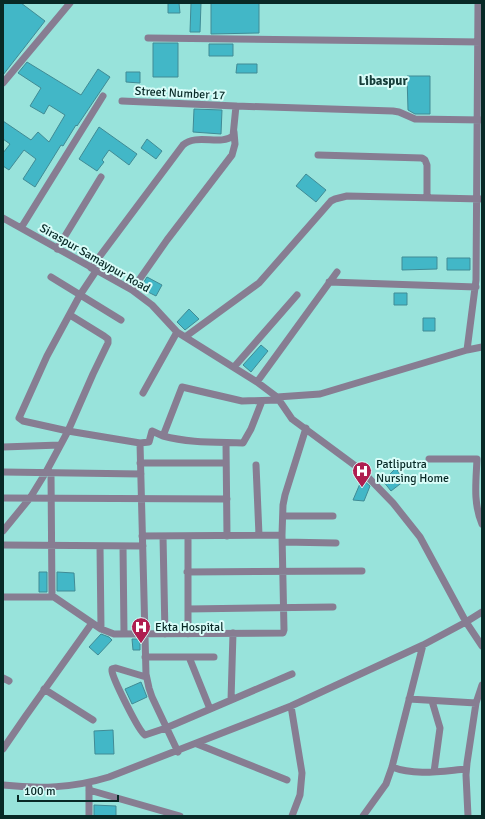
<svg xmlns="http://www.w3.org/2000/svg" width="485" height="819" viewBox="0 0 485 819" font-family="Signika,sans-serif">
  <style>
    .building { fill: #42b7c7; stroke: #408b95 }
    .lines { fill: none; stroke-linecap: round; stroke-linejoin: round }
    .minor { stroke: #877d92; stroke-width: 7 }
    .labels { text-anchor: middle; stroke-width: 4; stroke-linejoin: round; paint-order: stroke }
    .street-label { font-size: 12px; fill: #082926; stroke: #d8fcf8 }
    .poi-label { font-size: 12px; fill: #082926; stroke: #d8fcf8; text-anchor: start }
    .neighbourhood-label { font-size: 13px; font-weight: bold; fill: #163e3a; stroke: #d8fcf8 }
  </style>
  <rect width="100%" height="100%" fill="#98e3db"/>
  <path class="building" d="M3,3H21L45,21L3,75Z
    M168,3H179L180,13H168Z
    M191,3H201L200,32H190Z
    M211,3H259V33L211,34Z
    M153,43H178V77H153Z
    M209,44H233V56H209Z
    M27,62L81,95L98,69L110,77L77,126L76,125L63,146L61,145L35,187L23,179L36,159L24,150L9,170L3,166V153L10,144L3,139V121L31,140L38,132L49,142L65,115L49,105L44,114L30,106L41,88L18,73Z
    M237,64H257V73H236Z
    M126,72H140V83L126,82Z
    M407,76H430V114H415L408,110Z
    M194,109L222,110L221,134L193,132Z
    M99,127L137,154L129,165L109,150L102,160L104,162L97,171L79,159Z
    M147,139L162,151L156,159L141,148Z
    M306,174L326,190L316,202L296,186Z
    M402,257H437V269L402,270Z
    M447,258H470V270H447Z
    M147,277L162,285L156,296L140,288Z
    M394,293H407V305H394Z
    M189,309L199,319L185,330L177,322Z
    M423,318H435V331H423Z
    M261,345L268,351L251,372L243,365Z
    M396,468L404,481L391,491L383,481Z
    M362,479L370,486L364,501L353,500Z
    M39,572H47V592H39Z
    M57,572L74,573L75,591H57Z
    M101,634L109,637L112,640L98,655L89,647Z
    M132,639H140V650H133Z
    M141,682L147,697L132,704L125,689Z
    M113,730L114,754H95L94,731Z
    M94,805L116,806V816H94Z"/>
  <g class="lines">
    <path class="minor" d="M148,38L482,42
      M3,83L70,3
      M122,101L236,106L393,111L399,112L415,119L482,120
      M318,155L422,158L425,160L427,165V197
      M3,218L132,290L152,305L177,332L257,382L277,397L292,419L361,470L393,503L420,537L466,622L482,646
      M21,228L103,96
      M57,249L101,177
      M91,268L183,145C197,133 220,146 233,136L236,106
      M51,277L121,320
      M329,282L476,287
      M132,290L167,240L232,155L235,144L234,132
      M70,315L104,336L108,339V343L93,374L68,431L140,443L149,442L152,431L163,436L182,387L242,401L279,400
      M185,337L259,283L331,201L335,199L347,196L482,199
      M467,350L476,280L478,3
      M234,367L297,295
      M257,382L337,272
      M143,393L177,332
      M277,397L320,394L467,350L482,347
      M163,436C189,443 216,442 243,443L251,429L262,401
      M140,443L146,674L149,688L152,697L178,752
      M226,443L227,536
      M3,447L60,445
      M429,459H477C476,482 473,503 482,524
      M140,463H226
      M256,465L259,535
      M3,472L141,474
      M51,473L52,597
      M3,498L227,499
      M283,516H333
      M3,531L30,498L46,472L68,431L23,421L19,418L47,356L80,295L96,271
      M142,536L282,535
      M163,536L165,634
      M188,536V634
      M283,542L336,543
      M3,545L143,546
      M100,546L101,629
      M123,546L124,634
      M187,572L362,571
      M3,597H54L101,629L114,634L283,633L284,630L282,535L283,505L285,495L306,428
      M188,609L333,607
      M145,657H214
      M189,657L210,709
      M146,677L116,668L112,669V671C113,679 139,732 145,735L166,728L292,674
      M3,678L9,681
      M44,689L93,720
      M409,699L476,703
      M231,700L233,633
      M432,701L440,728L434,772
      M291,706L302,773L300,795L292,816
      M197,744L287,780
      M3,749L25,717L92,623
      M392,767C415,776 442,771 466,769
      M3,785C40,789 73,788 109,777L291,706L423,645L466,622L482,612
      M89,787V816
      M89,790L180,816
      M363,816L386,784L392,767L423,645
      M468,816L466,775L467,763L476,703L482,685"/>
  </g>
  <defs>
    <symbol id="hospital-pin" viewBox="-11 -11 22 30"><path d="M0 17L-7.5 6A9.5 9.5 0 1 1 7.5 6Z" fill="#af1e50" stroke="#d8fcf8"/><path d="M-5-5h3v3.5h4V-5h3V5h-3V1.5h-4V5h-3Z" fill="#fff"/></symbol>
  </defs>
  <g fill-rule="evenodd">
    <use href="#hospital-pin" x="351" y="460" width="22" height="30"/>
    <use href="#hospital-pin" x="130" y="616" width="22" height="30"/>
  </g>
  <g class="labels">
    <g class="street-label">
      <text transform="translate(180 93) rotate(3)" y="4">Street Number 17</text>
      <text transform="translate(95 258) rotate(30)" y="4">Siraspur Samaypur Road</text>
    </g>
    <g class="poi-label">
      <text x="376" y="468">Patliputra<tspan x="376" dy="14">Nursing Home</tspan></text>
      <text x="155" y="631">Ekta Hospital</text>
    </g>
    <g class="neighbourhood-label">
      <text x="383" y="85">Libaspur</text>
    </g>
  </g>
  <rect width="485" height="819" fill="none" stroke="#082926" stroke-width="8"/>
  <path d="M18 795v6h100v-6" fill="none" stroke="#082926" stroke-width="2"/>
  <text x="24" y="795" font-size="12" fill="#082926" stroke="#d8fcf8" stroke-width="3" paint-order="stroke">100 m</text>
</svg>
